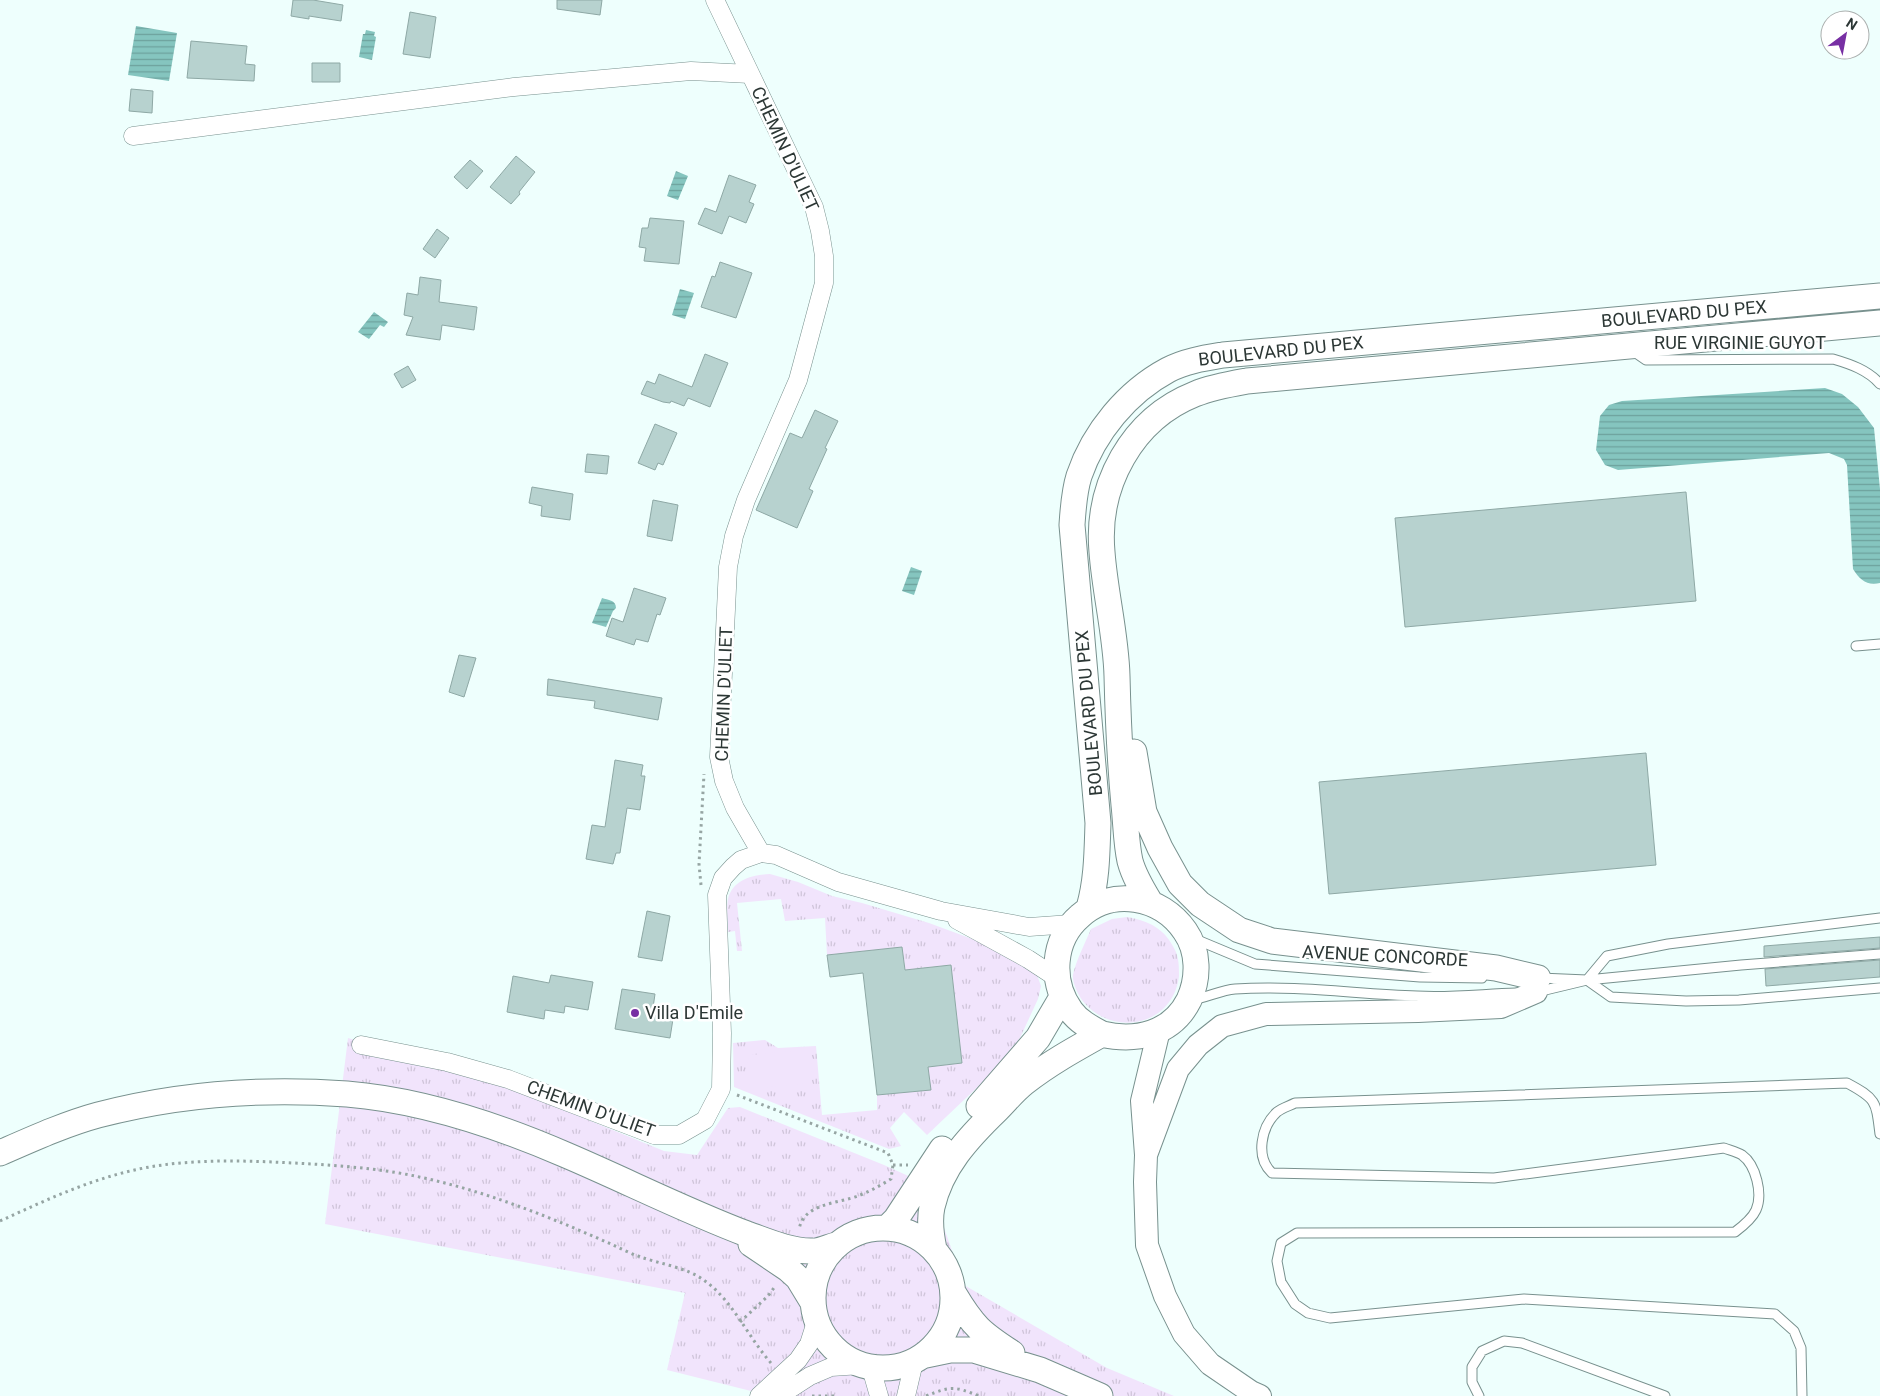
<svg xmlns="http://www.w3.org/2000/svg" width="1880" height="1396" viewBox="0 0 1880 1396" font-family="Roboto,sans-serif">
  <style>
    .grass { fill: url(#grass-tufts) }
    .garden { fill: #f1e4fc }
    .water { fill: url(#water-rules) }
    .building { fill: #b7d2cf; stroke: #8ea8a5 }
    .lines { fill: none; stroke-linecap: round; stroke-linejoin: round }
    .service-casing { stroke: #78918e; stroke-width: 11 }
    .minor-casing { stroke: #78918e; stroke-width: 19 }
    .tertiary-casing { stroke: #78918e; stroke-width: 24 }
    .secondary-casing { stroke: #78918e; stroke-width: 27 }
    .path { stroke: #96a5a3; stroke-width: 3; stroke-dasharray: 2.5 4; stroke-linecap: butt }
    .service { stroke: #fff; stroke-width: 9 }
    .minor { stroke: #fff; stroke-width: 18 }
    .tertiary { stroke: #fff; stroke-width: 22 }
    .secondary { stroke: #fff; stroke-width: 25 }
    .poi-dot { fill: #772fa3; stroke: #fff; stroke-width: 2 }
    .labels { text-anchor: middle; stroke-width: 5; stroke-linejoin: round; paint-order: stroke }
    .street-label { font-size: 18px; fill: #2c3735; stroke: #fff }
    .poi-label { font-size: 18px; fill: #2c3735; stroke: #fff; text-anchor: start }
  </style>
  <defs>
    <pattern id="grass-tufts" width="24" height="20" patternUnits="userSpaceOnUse" patternTransform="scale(1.25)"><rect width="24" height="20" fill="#f1e4fc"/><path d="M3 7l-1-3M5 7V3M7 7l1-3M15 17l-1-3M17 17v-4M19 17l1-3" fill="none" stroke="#cfc4d9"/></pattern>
    <pattern id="water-rules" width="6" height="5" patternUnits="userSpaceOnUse" patternTransform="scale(1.25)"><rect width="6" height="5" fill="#85c5bf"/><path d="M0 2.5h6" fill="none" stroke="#6da19c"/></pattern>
  </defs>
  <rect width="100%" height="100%" fill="#eefffd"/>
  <path class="grass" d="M770,874L798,882L832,896L862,903L929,923L975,940L1016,961L1037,975L1041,986L1038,999L1020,1038L985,1080L927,1135L904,1112L890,1128L901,1146L889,1149L734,1087L733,1043L765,1040L778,1048L816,1046L822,1115L877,1110V1095L930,1090L928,1067L962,1063L951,965L920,968L921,972L906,974L902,947L827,955L825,918L785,921L781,899L737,903L742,951H737L735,931L728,932C728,922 726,909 728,899C733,879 753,875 770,874Z
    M1127,917C1150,921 1165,929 1175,950C1179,958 1179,967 1179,976C1173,1027 1111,1038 1082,1000C1078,994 1072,982 1073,975C1075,963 1086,941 1091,929L1112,919Z
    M348,1038L510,1088L664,1151L697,1155L728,1108L740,1107L884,1165L946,1193L942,1222L964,1285L1107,1368L1174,1396H771L667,1370L685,1293L325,1224Z"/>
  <path class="garden" d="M803,1050C813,1059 814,1072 808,1083L753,1089C745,1080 744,1065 750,1055Z"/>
  <path class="water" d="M136,26L177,33L169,81L128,75Z
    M366,30L375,32L374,36L376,37L372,60L359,57L363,34H365Z
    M676,171L688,176L678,200L667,196Z
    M680,289L694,293L685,319L672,315Z
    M374,312L388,322L384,327L380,325L369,339L358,332Z
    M1825,388L1842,394L1858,407L1874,428L1880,489V583C1867,586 1860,580 1853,569L1847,465L1844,459L1829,453L1618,470L1605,465L1596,450L1600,416L1609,405L1622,401Z
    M911,567L922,571L914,595L902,591Z
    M602,598C608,600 616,600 616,608L613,611L606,627L592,623Z"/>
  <path class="building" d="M293,0H313L343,5L341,21L309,16V19L291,16Z
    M557,0H602L600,15L557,9Z
    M410,12L436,17L430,58L403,54Z
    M191,41L247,46L245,64L255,65L254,81L187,78Z
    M312,63H340V82H312Z
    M131,89L153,91L152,113L129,111Z
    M516,156L535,172L519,192L520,194L511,204L490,187Z
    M470,160L483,171L467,189L454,177Z
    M729,175L756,185L749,202L754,204L746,223L729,216L722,234L698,224L705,208L716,212Z
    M650,218L684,221L679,264L644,261L646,248L639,247L642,228H648Z
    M437,229L449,238L435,258L423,249Z
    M720,262L752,273L736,318L701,307L712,276L715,277Z
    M420,277L441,280L439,302L477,307L474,330L442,325L440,340L406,335L413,317L404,315L407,293L418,295Z
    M705,354L728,363L710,407L688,398L684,406L671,401L670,403L663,402L641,394L647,381L655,384L659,374L692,387Z
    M408,366L416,380L402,388L394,374Z
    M815,410L838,421L825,448L827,449L809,489L813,491L797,528L756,510L790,433L802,438Z
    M655,424L677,433L663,465L658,463L655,470L638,463Z
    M587,454L609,456L607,474L585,472Z
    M532,487L573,494L570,520L541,516L542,506L529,503Z
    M1686,492L1696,601L1405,627L1395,518Z
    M653,500L678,505L672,541L647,536Z
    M634,588L666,598L660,615L657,614L648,642L636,639L634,645L606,636L612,618L623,622Z
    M459,655L476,658L464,697L449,692Z
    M548,679L662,698L658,720L594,708L595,701L547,695Z
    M1646,753L1656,865L1329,894L1319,782Z
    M615,760L643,765L641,776H645L640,810L627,808L620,853H616L613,864L586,859L592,825L605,827Z
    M647,911L670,916L662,961L638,957Z
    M1880,937V948L1764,957V946Z
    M902,947L905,970L951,965L962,1063L928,1067L931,1090L877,1095L863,973L830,977L827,955Z
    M1880,960V977L1766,986L1765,969Z
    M551,975L593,982L588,1010L565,1006L564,1013L545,1010L544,1019L507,1012L513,976L549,983Z
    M622,989L655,994L652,1015L673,1019L670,1038L615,1029Z"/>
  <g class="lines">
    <defs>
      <path id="service" d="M1633,351L1646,360L1833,359C1850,364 1868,370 1880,384
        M1856,646L1880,644
        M1195,939L1255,964L1420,977L1482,978
        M1540,978L1587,980L1741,965L1880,954
        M1587,980L1611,997L1686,1001L1739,1000L1880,988
        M1537,992L1587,980L1607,956L1668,944L1880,918
        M1191,1000C1206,998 1221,990 1235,989C1296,985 1356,994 1417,996C1450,998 1483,994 1516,993
        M1479,1396L1472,1382V1367L1482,1351L1504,1341L1522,1343L1665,1396
        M1802,1396L1801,1348L1794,1331L1775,1314L1524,1299L1330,1318L1308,1313L1295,1304L1281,1282L1277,1261L1281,1243L1297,1233L1735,1232C1743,1226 1752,1219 1756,1210C1763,1194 1756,1165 1742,1155C1737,1152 1729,1150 1724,1148L1494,1178L1272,1173C1255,1157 1261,1127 1277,1112C1282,1108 1289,1106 1295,1103L1847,1083C1877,1099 1876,1102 1880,1134"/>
      <path id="minor" d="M715,0L814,207L820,231L824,256V283L798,380L746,500L734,536L728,567L719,757L724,781L735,808L761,853
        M133,136L514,87L691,71L750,74
        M957,920L1028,959L1057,978
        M361,1045L447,1062L508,1079L654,1135H679L705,1120L721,1089L722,1033L717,895L723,878L733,867L741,860L761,853L776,855L838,882L941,911L1029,927L1071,924
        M871,1368L879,1396
        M759,1396L798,1360L809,1344L816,1322
        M779,1396L810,1376L831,1367L861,1365
        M906,1396L914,1362"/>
      <path id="tertiary" d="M1159,1030L1142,1101L1146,1155L1145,1182L1147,1245L1165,1296L1184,1334L1210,1364L1251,1392L1260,1396
        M1146,1155L1178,1069L1198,1045L1222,1026L1266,1014L1418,1011L1501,1007L1536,992"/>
      <path id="secondary" d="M1134,752L1144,812L1160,848L1180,884L1200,904L1239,930L1272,941L1496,968L1538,978
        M1150,902C1142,889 1134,876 1130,861C1126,843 1126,823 1124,805C1120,762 1118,719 1117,676C1116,635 1105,593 1102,552C1096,485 1132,419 1195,394C1212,387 1230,384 1247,381L1880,323
        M1089,908C1097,880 1097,852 1098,823L1072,525C1073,509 1074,492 1079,476C1094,432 1127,392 1168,370C1185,361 1205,358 1223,355L1880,296
        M979,1106L1038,1038L1062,997
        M0,1153C32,1139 65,1124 98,1115C178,1094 265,1088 347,1094C420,1100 499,1126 566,1155C627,1181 686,1211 747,1234C767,1241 789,1251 811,1251C819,1252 828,1247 836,1245
        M813 1298a70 70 0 1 1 140 0a70 70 0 1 1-140 0Z
        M887,1228L896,1219L942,1149
        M751,1244L788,1269L798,1278L812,1301
        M934,1249C931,1235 929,1221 932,1207C941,1167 968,1138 997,1110C1006,1101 1014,1091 1024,1083C1048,1064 1075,1049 1102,1034C1136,1042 1172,1034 1189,1000C1199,978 1199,951 1185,931C1161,896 1112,887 1080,916C1052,940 1050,982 1071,1011C1079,1022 1091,1028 1102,1034
        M954,1294C973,1326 981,1333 1012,1353
        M926,1355L950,1350H974L1040,1370L1100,1396"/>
    </defs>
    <use href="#service" class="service-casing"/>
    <use href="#minor" class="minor-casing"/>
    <use href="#tertiary" class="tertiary-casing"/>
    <use href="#secondary" class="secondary-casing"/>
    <path class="path" d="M701,885L699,864L704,774
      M737,1095L888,1153L893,1165L891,1179C881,1185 871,1191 860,1195C840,1204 803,1202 799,1230
      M893,1165H908
      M0,1221C42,1202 84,1182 130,1171C176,1160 225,1160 273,1162C315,1164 357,1166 399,1173C473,1186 543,1214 611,1244C620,1248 629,1253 638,1256C659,1264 687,1267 705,1281C733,1301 748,1337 771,1363
      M740,1322L768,1296L776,1285
      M812,1396H838
      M926,1396C951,1386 954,1386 979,1396"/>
    <use href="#service" class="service"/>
    <use href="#minor" class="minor"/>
    <use href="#tertiary" class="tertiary"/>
    <use href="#secondary" class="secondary"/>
  </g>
  <circle class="poi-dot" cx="635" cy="1013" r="5"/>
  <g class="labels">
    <g class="street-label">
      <text transform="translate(785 149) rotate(65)" y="6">CHEMIN D'ULIET</text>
      <text transform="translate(1684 314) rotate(-5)" y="6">BOULEVARD DU PEX</text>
      <text x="1740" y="349">RUE VIRGINIE GUYOT</text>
      <text transform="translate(1281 351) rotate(-6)" y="6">BOULEVARD DU PEX</text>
      <text transform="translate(724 694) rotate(-88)" y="6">CHEMIN D'ULIET</text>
      <text transform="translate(1089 713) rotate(-95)" y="6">BOULEVARD DU PEX</text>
      <text transform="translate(1385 956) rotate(3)" y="6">AVENUE CONCORDE</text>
      <text transform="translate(591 1109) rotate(20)" y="6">CHEMIN D'ULIET</text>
    </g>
    <g class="poi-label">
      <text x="645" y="1019">Villa D'Emile</text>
    </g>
  </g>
  <g transform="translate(1845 35) rotate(32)"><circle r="24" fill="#ffffff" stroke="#abafae"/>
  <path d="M0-4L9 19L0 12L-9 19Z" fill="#772fa3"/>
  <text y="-8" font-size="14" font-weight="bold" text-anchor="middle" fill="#2c3735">N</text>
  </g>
</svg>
